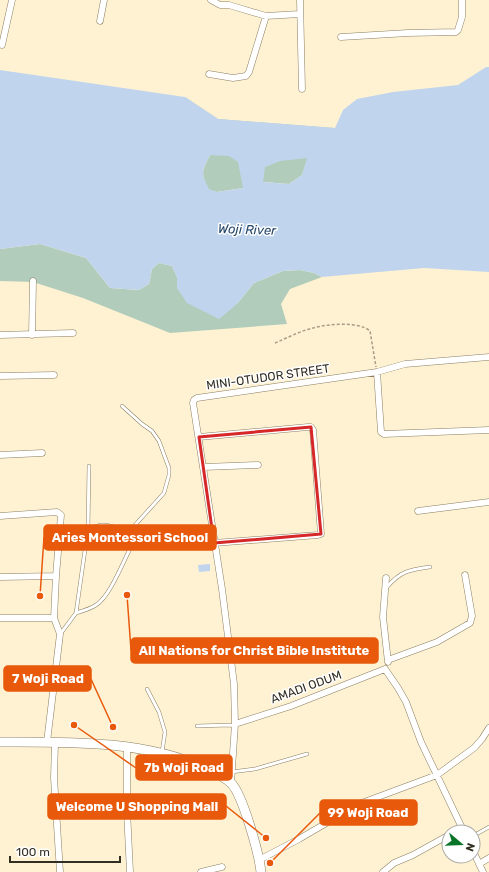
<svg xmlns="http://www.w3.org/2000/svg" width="489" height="872" viewBox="0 0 489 872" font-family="Rubik,sans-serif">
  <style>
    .green { fill: #b1ccbb }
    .water { fill: #c0d5ed; fill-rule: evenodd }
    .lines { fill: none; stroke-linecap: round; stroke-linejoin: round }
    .service-casing { stroke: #8a7f63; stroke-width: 4 }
    .minor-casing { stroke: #8a7f63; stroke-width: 7 }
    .secondary-casing { stroke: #8a7f63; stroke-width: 10 }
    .path { stroke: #a79d86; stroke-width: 1.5; stroke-dasharray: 3 2; stroke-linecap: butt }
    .service { stroke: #fff; stroke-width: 3 }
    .minor { stroke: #fff; stroke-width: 6 }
    .secondary { stroke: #fff; stroke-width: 9 }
    .marked { fill: none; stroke: #d62828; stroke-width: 3; stroke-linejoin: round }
    .labels { text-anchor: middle; stroke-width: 3; stroke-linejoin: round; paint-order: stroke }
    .street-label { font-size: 12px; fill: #332e22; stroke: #fff }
    .water-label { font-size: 13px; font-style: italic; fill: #264769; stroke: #fff }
    .leader { fill: none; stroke: #e8590c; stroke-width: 1.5 }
    .callout-dot { fill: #e8590c; stroke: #fff; stroke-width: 1.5 }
    .callout { fill: #e8590c; stroke: #e8590c; stroke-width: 1.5 }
    .callout-label { font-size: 13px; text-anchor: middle; font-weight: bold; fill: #fff }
  </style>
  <rect width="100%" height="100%" fill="#fff2d3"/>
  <path class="green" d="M185,97L218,119L335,128L308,158L302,175L289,184L263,182L243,188L217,192L209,190C200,172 202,172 210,155Z
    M40,244L86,258L110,288L139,290L149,284L152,269L159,263L172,266L177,277V288L237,304L254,283L283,271L300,270L314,273L322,277L290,289L281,304L287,324L170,333L83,298L33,282L0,281V249Z"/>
  <path class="water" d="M486,67H489V272L424,268L322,277L314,273L300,270L283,271L254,283L237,304L219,319L187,303L177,288V277L172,266L159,263L152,269L149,284L139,290L110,288L86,258L40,244L0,249V70L185,97L218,119L335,128L343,110L357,99L393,92L458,85ZM210,155L229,156L238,162L243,188L217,192L209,189C200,172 202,172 210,155ZM307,158L302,175L289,184L263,182L265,167L280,161Z
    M210,564V571L199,572L198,565Z"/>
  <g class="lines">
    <defs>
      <path id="service" d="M122,406L142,424L152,431L159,441L169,468V475L164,493L126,535
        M387,587C401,571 409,570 430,567
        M76,613C83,611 90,609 96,605C110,596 122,564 130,549C132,535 115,524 101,525C97,526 92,528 88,529
        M61,633L76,613L88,529L89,466
        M147,689L159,712L165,732L162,752
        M197,726L230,725L235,726
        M231,772L255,769L307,754
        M473,836L489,827"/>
      <path id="minor" d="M211,0L220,5H229L266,16L300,14
        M300,0L302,89
        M100,21L104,0
        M341,37L408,33L456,32L458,30L462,17V0
        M2,45L12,0
        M209,74L233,78L246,76L249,72L266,16
        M0,335L73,333
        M32,335L33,281
        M377,372L381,432L384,434L489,430
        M0,376L54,375
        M199,437L308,427H311L313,430L321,534L318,535L214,543
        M0,455L42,453
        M204,467L258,465
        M418,511L489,502
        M0,516L57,512L61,515L56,576L54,618L60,634L47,742
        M0,577L56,576
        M386,578L383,617L388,662
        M0,618H54
        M388,660L437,642L470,623L472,616L465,575
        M385,669L398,688L406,702L421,742L464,832
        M235,724L291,706L385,669
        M55,743L54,778L60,872
        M127,747V811L130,872
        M231,783L235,724L234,684L222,589L193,403L194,400L197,398L377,372L405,364L489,357
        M454,832L462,827
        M473,851L483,872
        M259,860L299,839L359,804L437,775L474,748L482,739L489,728
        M479,864L489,858
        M201,872L222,867
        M383,872L394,863L413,855L449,835"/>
      <path id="secondary" d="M0,742C65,742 145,740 204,768C213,772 224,776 231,783C243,795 259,854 261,872"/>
    </defs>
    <use href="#service" class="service-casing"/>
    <use href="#minor" class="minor-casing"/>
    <use href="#secondary" class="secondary-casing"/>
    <path class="path" d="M275,343C287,338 300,331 313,328C327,324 359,321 370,331L376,367"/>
    <use href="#service" class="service"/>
    <use href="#minor" class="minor"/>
    <use href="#secondary" class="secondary"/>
  </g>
  <path class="marked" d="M311,427L321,534L214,543L199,437Z"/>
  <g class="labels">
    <g class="street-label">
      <text transform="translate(268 377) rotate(-8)" y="4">MINI-OTUDOR STREET</text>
      <text transform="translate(306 687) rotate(-20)" y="4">AMADI ODUM</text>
    </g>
    <g class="water-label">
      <text transform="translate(247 229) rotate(2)" y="5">Woji River</text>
    </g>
  </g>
  <path class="leader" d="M40 596L44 537M127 595L131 650M113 727L91 679M74 725L136 768M266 838L226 806M270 863L320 813"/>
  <g class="callout-dot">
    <circle cx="40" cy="596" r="4"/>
    <circle cx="127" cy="595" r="4"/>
    <circle cx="113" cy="727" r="4"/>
    <circle cx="74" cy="725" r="4"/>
    <circle cx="266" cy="838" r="4"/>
    <circle cx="270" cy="863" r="4"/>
  </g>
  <g class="callout">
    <rect x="44" y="525" width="172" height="25" rx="4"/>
    <rect x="131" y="638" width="247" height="25" rx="4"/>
    <rect x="4" y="666" width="87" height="25" rx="4"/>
    <rect x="136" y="755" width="96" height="25" rx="4"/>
    <rect x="48" y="794" width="178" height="25" rx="4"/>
    <rect x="320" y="800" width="97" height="25" rx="4"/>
  </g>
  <g class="callout-label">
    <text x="130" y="542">Aries Montessori School</text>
    <text x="254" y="655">All Nations for Christ Bible Institute</text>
    <text x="48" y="683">7 Woji Road</text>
    <text x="184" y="772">7b Woji Road</text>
    <text x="137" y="811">Welcome U Shopping Mall</text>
    <text x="368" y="817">99 Woji Road</text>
  </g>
  <g transform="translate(461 844) rotate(109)"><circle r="19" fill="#ffffff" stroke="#adaba7"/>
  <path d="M0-3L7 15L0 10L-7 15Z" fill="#077427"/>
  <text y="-6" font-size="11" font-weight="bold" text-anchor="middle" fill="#332e22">N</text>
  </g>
  <path d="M10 856v6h110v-6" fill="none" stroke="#332e22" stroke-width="2"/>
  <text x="16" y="856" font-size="12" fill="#332e22" stroke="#ffffff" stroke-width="3" paint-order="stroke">100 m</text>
</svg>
